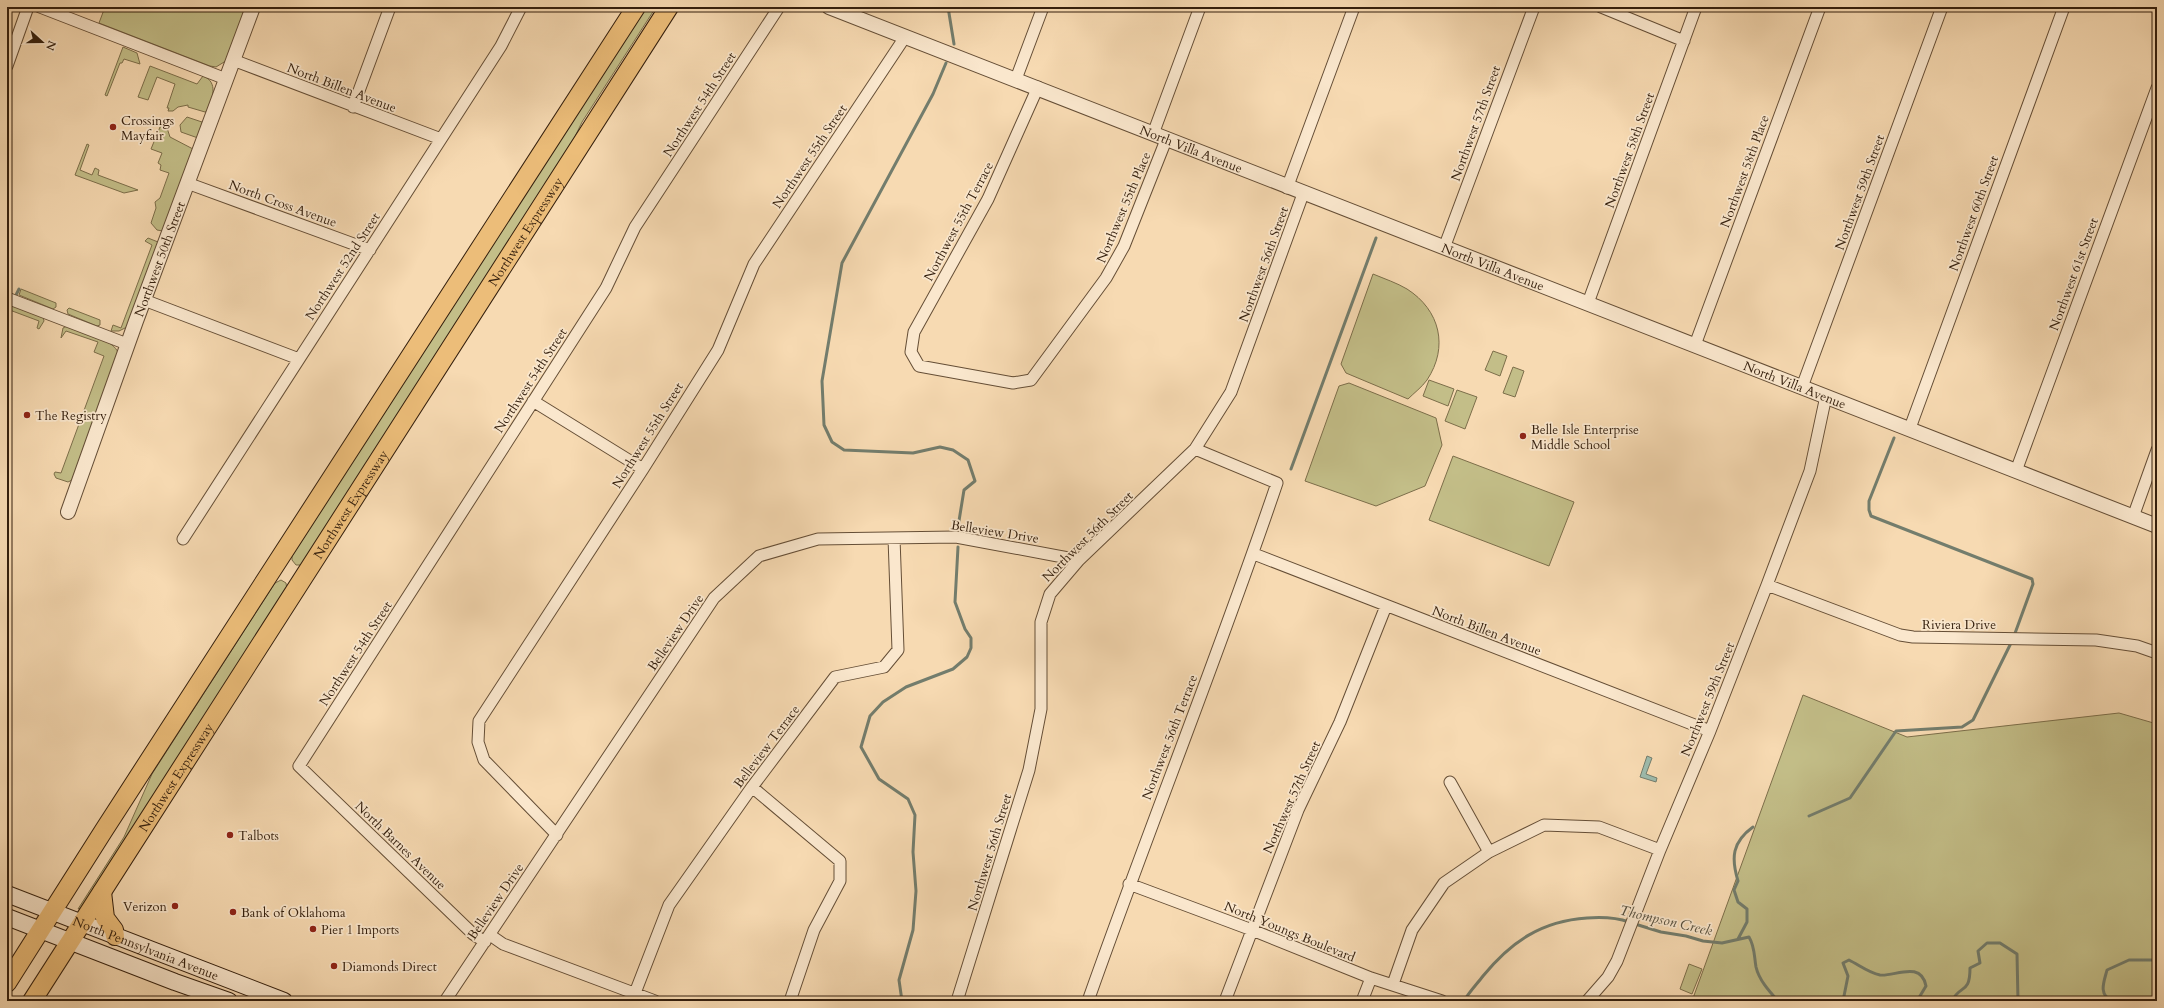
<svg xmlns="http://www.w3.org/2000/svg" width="2164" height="1008" viewBox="0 0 2164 1008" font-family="Cardo,serif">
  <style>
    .green { fill: #c3be88; stroke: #7c6e4a }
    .water { fill: #9dbbad; stroke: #737d6d }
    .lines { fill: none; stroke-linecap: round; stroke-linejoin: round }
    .stream { stroke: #737d6d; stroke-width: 3 }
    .minor-casing { stroke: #654e36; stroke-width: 13 }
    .tertiary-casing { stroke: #654e36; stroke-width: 16 }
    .secondary-casing { stroke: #341f0d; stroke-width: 18 }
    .trunk-casing { stroke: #341f0d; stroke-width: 20 }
    .minor { stroke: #fae7cd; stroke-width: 11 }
    .tertiary { stroke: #fae7cd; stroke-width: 14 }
    .secondary { stroke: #fae7cd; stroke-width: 16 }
    .trunk { stroke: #ecbd79; stroke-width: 18 }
    .poi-dot { fill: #8f2418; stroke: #fae7cd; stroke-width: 1.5 }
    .labels { text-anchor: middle; stroke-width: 3.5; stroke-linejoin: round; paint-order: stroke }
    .street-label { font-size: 13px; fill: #341f0d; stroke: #fae7cd }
    .poi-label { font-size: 13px; fill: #341f0d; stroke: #fae7cd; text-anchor: start }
    .water-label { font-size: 14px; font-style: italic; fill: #544e3d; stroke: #fae7cd }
  </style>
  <rect width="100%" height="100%" fill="#f7dab2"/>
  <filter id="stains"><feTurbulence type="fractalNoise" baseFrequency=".005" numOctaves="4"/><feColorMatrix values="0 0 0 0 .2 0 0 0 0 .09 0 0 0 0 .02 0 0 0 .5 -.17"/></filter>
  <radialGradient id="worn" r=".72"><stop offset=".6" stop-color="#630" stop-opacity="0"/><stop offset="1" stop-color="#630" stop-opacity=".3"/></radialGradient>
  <path class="green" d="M105,7H226L237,11L238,7L244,11L229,59L216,67L210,66L99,23Z
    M646,7H656L582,122L566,155L301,565H296L292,560V556Z
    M123,47L137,53L140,64L124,59L122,63H120L107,96L105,95Z
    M150,66L197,84L203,76C219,82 212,99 208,111L205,112L188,107V105L178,107L173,111H168L169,108H167L175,84L157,77L148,100L138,97Z
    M187,117L202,122L203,124L198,138L181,132L180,125Z
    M163,126L167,128L170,137L193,149L163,231L157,230L151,223L156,208L155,202L160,198L169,173L160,170L161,165L158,163L162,153L151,149L160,127Z
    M87,144L89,145L80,170L92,175L95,168L99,170L98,175L138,190L124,193L75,175Z
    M148,238L158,242L127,327L119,331H111L113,325L121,328L152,245L145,241Z
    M1373,274C1385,279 1397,283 1407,289C1440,310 1449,347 1427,380C1422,387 1414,393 1408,399L1346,373L1341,364Z
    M21,289L56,303V307L53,309L19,295Z
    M7,303L43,317L44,321L39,329L37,328L39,321L7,309Z
    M69,308L100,320V325L97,326L68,314L67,310Z
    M67,326C80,331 115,340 118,353L72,480L68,482L56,478L54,474L55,472L61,473L104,356L94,352L98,342L66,331L61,338L63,328Z
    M1493,351L1507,356L1500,376L1485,370Z
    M1513,367L1524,371L1515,397L1503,393Z
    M1429,380L1454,389L1448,406L1423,396Z
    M1349,383L1436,418L1442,445L1425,486L1376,506L1305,481L1339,386Z
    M1457,390L1477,397L1465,429L1445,421Z
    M1453,456L1574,502L1549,566L1429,520Z
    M281,580L286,583L287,590L81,908L78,909L124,837L152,774L275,583Z
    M1803,695L1907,737L2119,713L2157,724V1001H1692Z
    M1689,964L1702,969L1692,994L1680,989Z"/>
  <path class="water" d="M1647,756L1652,758L1646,774L1657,778L1656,782L1640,777Z"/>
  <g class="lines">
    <path class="stream" d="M948,7L954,44
      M946,63L933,94L842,263L822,381L824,425L832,442L844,450L913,453L940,447L953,450L968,460L975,481L964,490L958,527
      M16,295L19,289
      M1894,438L1869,501V510L1871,516L2032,579L2033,584L2014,636
      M1291,469L1376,238
      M1809,816L1850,798L1896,731L1962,727L1973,720L2012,641
      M1635,924L1661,932L1686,936L1703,941L1722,943L1749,937C1755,947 1754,956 1756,967C1759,980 1769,991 1778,1001
      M1738,939L1747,922V909L1738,902L1734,890L1738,881C1731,858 1732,842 1753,827
      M902,1001L899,980L913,930L916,891L913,852L915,815L908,799L879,779L861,747L870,716L883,702L906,687L953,669L967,657L971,648V638L965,629L955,602L958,547
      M1464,1001C1469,992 1477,984 1483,976C1511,942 1541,921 1587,918C1601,917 1615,917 1629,922
      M1843,1001L1848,976L1843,963L1849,960C1859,965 1869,973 1880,975C1894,977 1921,960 1926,986L1917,1001
      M1952,1001C1960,984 1970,995 1970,968L1980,963L1978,951L1987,943H2000L2017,954L2018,1001
      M2112,1001C2098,994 2104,982 2107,970L2129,960H2157"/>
    <defs>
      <path id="minor" d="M40,7L226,79
        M1601,7L1684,41
        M233,60L441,139
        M7,66L28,7
        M1016,79L1043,7
        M1038,87L988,199L914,332L911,352L919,366L1013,383L1031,380L1106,278L1124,246L1166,140
        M353,107L390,7
        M1153,134L1200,7
        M187,183L370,250
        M1287,188L1354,7
        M1444,248L1534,7
        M7,298L127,344
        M144,300L299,359
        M1588,303L1696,7
        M1695,345L1820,7
        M1802,387L1942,7
        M533,401L643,469
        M1910,428L2064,7
        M2016,471L2157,88
        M2133,517L2157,450
        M183,539L501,46L521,7
        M1254,554L1710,731
        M1767,585L1900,635L1913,637L2096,640L2137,646L2157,653
        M1450,782L1489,852
        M752,787L840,861V881L814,930L790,1001
        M557,835L484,760L478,742L479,721L643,469L718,350L754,264L905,37
        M1129,884L1252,930L1371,978L1442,1001
        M490,935L503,944L655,1001
        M485,942L473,934L299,766L606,288L635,227L779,7
        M1393,984L1412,930L1444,883L1489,852L1544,825L1599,827L1660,850
        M635,993L669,905L752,787L835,677L884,667L898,650L894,538
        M445,1001L714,598L759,556L818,539L956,537L1079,560
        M957,1001L1029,770L1041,709V622L1050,594L1079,560L1195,449L1231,392L1303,194
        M1088,1001C1149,828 1218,657 1277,483L1195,449
        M1225,1001L1298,810L1340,722L1386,606
        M1362,1001L1371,978
        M1587,1001L1608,977L1617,961L1660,850L1710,731L1767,585L1810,471L1826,396"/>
      <g id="tertiary">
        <path id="s1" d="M829,7L2157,526"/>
        <path id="s2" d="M68,512L136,321L253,7"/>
      </g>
      <g id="secondary">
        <path id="s3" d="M7,894L284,1001"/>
        <path d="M7,917L175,982L229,1001"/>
      </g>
      <g id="trunk">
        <path d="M102,892L105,918L114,930L115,936"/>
        <path d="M7,983L104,830L636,7"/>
        <path id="s4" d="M32,1001L669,7"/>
      </g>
    </defs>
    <use href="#minor" class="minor-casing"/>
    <use href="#tertiary" class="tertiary-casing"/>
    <use href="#secondary" class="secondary-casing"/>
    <use href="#trunk" class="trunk-casing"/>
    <use href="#minor" class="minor"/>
    <use href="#tertiary" class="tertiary"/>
    <use href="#secondary" class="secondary"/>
    <use href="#trunk" class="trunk"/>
  </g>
  <g class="poi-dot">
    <circle cx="113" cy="127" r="4"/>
    <circle cx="27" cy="415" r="4"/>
    <circle cx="1523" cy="436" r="4"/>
    <circle cx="230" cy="835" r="4"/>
    <circle cx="175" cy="906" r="4"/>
    <circle cx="233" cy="912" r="4"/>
    <circle cx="313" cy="929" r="4"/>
    <circle cx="334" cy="966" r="4"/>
  </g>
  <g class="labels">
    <g class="street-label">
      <text transform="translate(342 87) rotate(21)" y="5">North Billen Avenue</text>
      <text transform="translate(699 104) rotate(-57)" y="5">Northwest 54th Street</text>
      <text transform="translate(1475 123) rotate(-70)" y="5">Northwest 57th Street</text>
      <text dy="5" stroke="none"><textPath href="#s1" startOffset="389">North Villa Avenue</textPath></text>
      <text transform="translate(1629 150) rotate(-70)" y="5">Northwest 58th Street</text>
      <text transform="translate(809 156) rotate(-56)" y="5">Northwest 55th Street</text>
      <text transform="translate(1744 171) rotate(-70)" y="5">Northwest 58th Place</text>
      <text transform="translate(1859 192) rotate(-70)" y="5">Northwest 59th Street</text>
      <text transform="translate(283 203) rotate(20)" y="5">North Cross Avenue</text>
      <text transform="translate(1123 207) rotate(-67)" y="5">Northwest 55th Place</text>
      <text transform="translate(1973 213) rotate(-70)" y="5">Northwest 60th Street</text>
      <text transform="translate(958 221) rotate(-62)" y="5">Northwest 55th Terrace</text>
      <text dy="5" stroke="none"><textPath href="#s4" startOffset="914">Northwest Expressway</textPath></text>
      <text dy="5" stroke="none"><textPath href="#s2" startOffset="269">Northwest 50th Street</textPath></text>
      <text transform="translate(1263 264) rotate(-70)" y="5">Northwest 56th Street</text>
      <text transform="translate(342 266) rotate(-57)" y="5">Northwest 52nd Street</text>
      <text dy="5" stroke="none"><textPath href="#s1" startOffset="713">North Villa Avenue</textPath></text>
      <text transform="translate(2073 274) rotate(-70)" y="5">Northwest 61st Street</text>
      <text transform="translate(530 380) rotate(-57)" y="5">Northwest 54th Street</text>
      <text dy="5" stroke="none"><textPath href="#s1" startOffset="1037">North Villa Avenue</textPath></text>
      <text transform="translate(647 435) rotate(-58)" y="5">Northwest 55th Street</text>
      <text dy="5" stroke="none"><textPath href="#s4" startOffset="590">Northwest Expressway</textPath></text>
      <text transform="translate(995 531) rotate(9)" y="5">Belleview Drive</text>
      <text transform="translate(1087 536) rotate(-45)" y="5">Northwest 56th Street</text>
      <text x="1959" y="629">Riviera Drive</text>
      <text transform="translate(1487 630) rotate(21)" y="5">North Billen Avenue</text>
      <text transform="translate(675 632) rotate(-56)" y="5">Belleview Drive</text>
      <text transform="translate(355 653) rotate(-57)" y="5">Northwest 54th Street</text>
      <text transform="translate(1707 699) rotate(-68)" y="5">Northwest 59th Street</text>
      <text transform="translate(1169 737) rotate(-69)" y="5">Northwest 56th Terrace</text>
      <text transform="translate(766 746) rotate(-53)" y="5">Belleview Terrace</text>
      <text dy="5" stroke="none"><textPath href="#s4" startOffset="266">Northwest Expressway</textPath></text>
      <text transform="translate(1291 797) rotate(-66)" y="5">Northwest 57th Street</text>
      <text transform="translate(401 845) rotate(44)" y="5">North Barnes Avenue</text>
      <text transform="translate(989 852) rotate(-73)" y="5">Northwest 56th Street</text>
      <text transform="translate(495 901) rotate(-56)" y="5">Belleview Drive</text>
      <text transform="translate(1290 931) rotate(22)" y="5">North Youngs Boulevard</text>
      <text dy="5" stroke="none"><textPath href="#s3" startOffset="149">North Pennsylvania Avenue</textPath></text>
    </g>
    <g class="poi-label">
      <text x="121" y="125">Crossings<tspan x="121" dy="15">Mayfair</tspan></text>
      <text x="35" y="420">The Registry</text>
      <text x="1531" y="434">Belle Isle Enterprise<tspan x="1531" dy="15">Middle School</tspan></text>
      <text x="238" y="840">Talbots</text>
      <text x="167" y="911" text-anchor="end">Verizon</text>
      <text x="241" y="917">Bank of Oklahoma</text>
      <text x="321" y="934">Pier 1 Imports</text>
      <text x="342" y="971">Diamonds Direct</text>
    </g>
    <g class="water-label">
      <text transform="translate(1666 920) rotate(13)" y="5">Thompson Creek</text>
    </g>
  </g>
  <rect width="2164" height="1008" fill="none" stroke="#f7dab2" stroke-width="24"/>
  <rect x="8" y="8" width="2148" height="992" fill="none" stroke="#341f0d" stroke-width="2"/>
  <rect x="12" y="12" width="2140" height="984" fill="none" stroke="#341f0d"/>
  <g transform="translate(42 42) rotate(111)" stroke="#fae7cd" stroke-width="3" paint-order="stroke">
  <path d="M0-3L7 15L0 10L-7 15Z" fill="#341f0d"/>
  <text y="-6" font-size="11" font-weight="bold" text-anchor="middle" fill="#341f0d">N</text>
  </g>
  <rect width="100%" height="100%" filter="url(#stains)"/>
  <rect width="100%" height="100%" fill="url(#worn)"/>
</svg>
